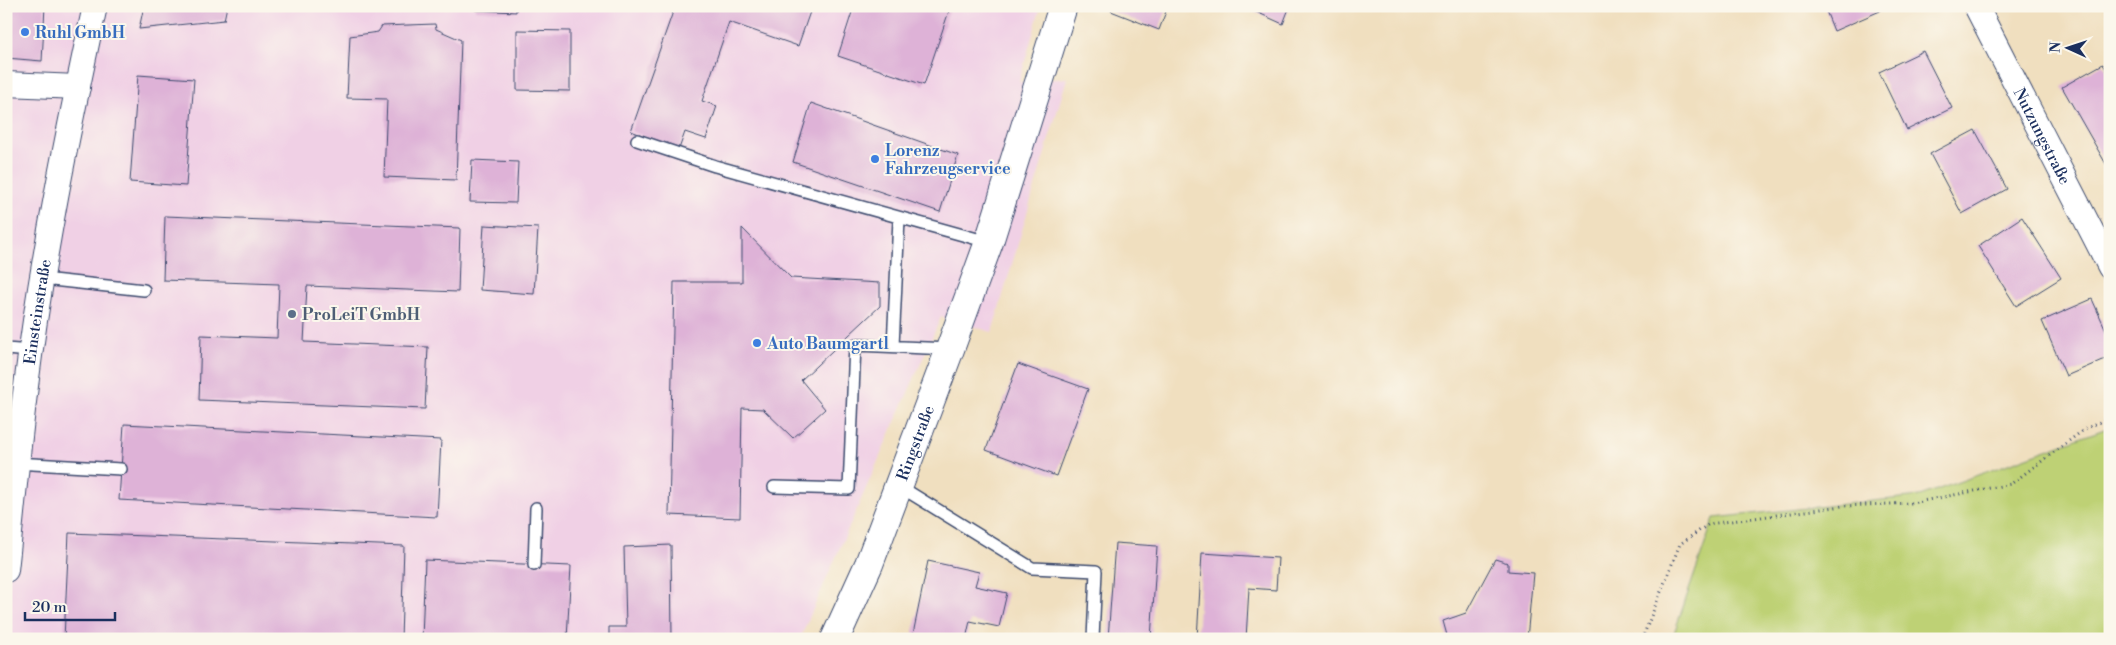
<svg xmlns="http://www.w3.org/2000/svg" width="2116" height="645" viewBox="0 0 2116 645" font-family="'Libre Bodoni',serif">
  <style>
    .built { fill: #f0d0e5 }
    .green { fill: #bed174; stroke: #6c8069 }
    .building { fill: #deb2d7 }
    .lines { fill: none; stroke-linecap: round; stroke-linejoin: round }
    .service-casing { stroke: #3b496d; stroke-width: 14 }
    .minor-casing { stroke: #3b496d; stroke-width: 26 }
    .tertiary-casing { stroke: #3b496d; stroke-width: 30 }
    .path { stroke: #3b496d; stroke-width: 3; stroke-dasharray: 1 4; stroke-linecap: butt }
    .service { stroke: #fff; stroke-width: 11 }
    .minor { stroke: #fff; stroke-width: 24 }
    .tertiary { stroke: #fff; stroke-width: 28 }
    .shop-dot { fill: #3f7fe0; stroke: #fbf7ec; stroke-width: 2 }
    .service-dot { fill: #5c6f8a; stroke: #fbf7ec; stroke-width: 2 }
    .labels { text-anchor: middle; stroke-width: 4; stroke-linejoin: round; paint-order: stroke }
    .shop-label { font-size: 16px; font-weight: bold; fill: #366cbe; stroke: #fbf7ec; text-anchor: start }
    .street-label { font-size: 16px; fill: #1b2f5e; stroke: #fbf7ec }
    .service-label { font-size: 16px; font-weight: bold; fill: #4e5e75; stroke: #fbf7ec; text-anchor: start }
  </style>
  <rect width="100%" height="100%" fill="#fbf7ec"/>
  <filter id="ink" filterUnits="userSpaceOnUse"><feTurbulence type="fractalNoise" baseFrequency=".02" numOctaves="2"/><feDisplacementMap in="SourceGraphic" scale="10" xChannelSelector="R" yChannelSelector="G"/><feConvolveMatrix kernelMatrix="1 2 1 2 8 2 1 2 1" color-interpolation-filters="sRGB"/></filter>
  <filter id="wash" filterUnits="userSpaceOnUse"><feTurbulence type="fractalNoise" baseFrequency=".0096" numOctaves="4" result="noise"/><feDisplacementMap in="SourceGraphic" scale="20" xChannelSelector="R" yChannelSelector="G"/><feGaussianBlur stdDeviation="1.12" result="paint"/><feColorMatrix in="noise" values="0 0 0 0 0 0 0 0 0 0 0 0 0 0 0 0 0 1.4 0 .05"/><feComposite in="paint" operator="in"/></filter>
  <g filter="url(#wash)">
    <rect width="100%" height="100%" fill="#f0dfbf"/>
    <path class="built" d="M6,6H1041L1019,82L1067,78L992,332L941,317L800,639H6Z"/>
    <path class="green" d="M2110,427V639H1672L1714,518L1920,496Z"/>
    <g id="blocks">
      <path class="building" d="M6,6H45L42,61L6,58Z
        M144,6H227L224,20L139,29Z
        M475,6H516V12L475,10Z
        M675,6H812L798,46L729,22L702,101L717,106L706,139L685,132L679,149L631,131Z
        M854,6L950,8L924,85L838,56Z
        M1113,6H1168L1159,30L1111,11Z
        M1243,6H1290L1283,24Z
        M1824,6H1878L1880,11L1834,31Z
        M435,24L436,29L461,40L456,180L384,177L387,99L347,98L350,36L378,32L382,26Z
        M517,30L570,31V91L517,90Z
        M1923,51L1952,108L1907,130L1879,72Z
        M2103,64L2110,76V171L2062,87Z
        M138,75L194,79L186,186L130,182Z
        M811,103L958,155L940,212L793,162Z
        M1975,130L2007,189L1962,214L1930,154Z
        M472,160L518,162L516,203L470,202Z
        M165,216L460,228L458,292L307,286L304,342L428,347L425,409L199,400L201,335L277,338L279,284L163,280Z
        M2022,217L2061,278L2016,306L1978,246Z
        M484,225L538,228L534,294L480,290Z
        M742,228L791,278L880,283V306L801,380L825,409L793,438L763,409L742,408L740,518L669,515L674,282H742Z
        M2092,299L2110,339V357L2066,376L2042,321Z
        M1018,364L1088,389L1056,476L986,450Z
        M124,424L441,440L437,517L119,500Z
        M69,533L404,546L401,639H64Z
        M1115,543L1157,546L1151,639H1108Z
        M671,545L672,639H609V627H626L624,547Z
        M1202,553L1278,558L1276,590L1249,588L1246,639H1197Z
        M1495,559L1508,563V571L1533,573L1527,639H1448L1443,621L1466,613Z
        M425,560L571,566L567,639H422Z
        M928,561L979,572L975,586L1007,593L999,627L970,621L966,639H912Z"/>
    </g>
  </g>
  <g filter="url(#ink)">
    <use href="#blocks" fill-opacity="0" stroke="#3b496d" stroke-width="1"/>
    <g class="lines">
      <defs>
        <path id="service" d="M637,140L715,166L988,242
          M43,279L144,290
          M893,346L899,219
          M6,349L31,351
          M15,463L121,469
          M899,486L1032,568L1096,571L1093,639
          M774,487L849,489L855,345L950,349
          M534,565L536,508"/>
        <g id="minor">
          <path id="s1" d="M1976,6L2110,267"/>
          <path d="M6,84L78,87"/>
          <path id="s2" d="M6,570C13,508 18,447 26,386C42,258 68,131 95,6"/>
        </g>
        <g id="tertiary">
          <path id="s3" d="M835,639L869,564L950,349L989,242L1063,6"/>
        </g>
      </defs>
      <use href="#service" class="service-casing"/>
      <use href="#minor" class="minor-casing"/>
      <use href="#tertiary" class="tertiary-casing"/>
      <path class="path" d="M1642,639L1680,544L1709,524L1843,506L1912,503L2011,484L2085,429L2110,417"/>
      <use href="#service" class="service"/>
      <use href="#minor" class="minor"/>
      <use href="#tertiary" class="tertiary"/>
    </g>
  </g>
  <g class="shop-dot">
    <circle cx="25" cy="32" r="5"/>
    <circle cx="875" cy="159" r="5"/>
    <circle cx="757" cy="343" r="5"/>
  </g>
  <circle class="service-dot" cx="292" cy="314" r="5"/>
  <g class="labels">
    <g class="shop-label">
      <text x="35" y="38">Ruhl GmbH</text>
      <text x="885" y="156">Lorenz<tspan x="885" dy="18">Fahrzeugservice</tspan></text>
      <text x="767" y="349">Auto Baumgartl</text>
    </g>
    <g class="street-label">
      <text dy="6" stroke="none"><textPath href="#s1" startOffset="146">Nutzungstraße</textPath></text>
      <text dy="6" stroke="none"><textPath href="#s2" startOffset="260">Einsteinstraße</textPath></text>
      <text dy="6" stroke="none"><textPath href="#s3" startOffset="212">Ringstraße</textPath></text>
    </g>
    <g class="service-label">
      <text x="302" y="320">ProLeiT GmbH</text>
    </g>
  </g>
  <rect width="2116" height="645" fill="none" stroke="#fbf7ec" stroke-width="25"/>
  <g transform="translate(2068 48) rotate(273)" stroke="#fbf7ec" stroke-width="4" paint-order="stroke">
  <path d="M0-4L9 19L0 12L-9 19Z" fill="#1b2f5e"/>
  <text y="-8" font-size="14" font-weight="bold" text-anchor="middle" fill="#1b2f5e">N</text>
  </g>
  <path d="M25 612v8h90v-8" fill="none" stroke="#1b2f5e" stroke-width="2.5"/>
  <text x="32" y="612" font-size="15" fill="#1b2f5e" stroke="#fbf7ec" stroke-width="4" paint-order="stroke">20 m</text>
</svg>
